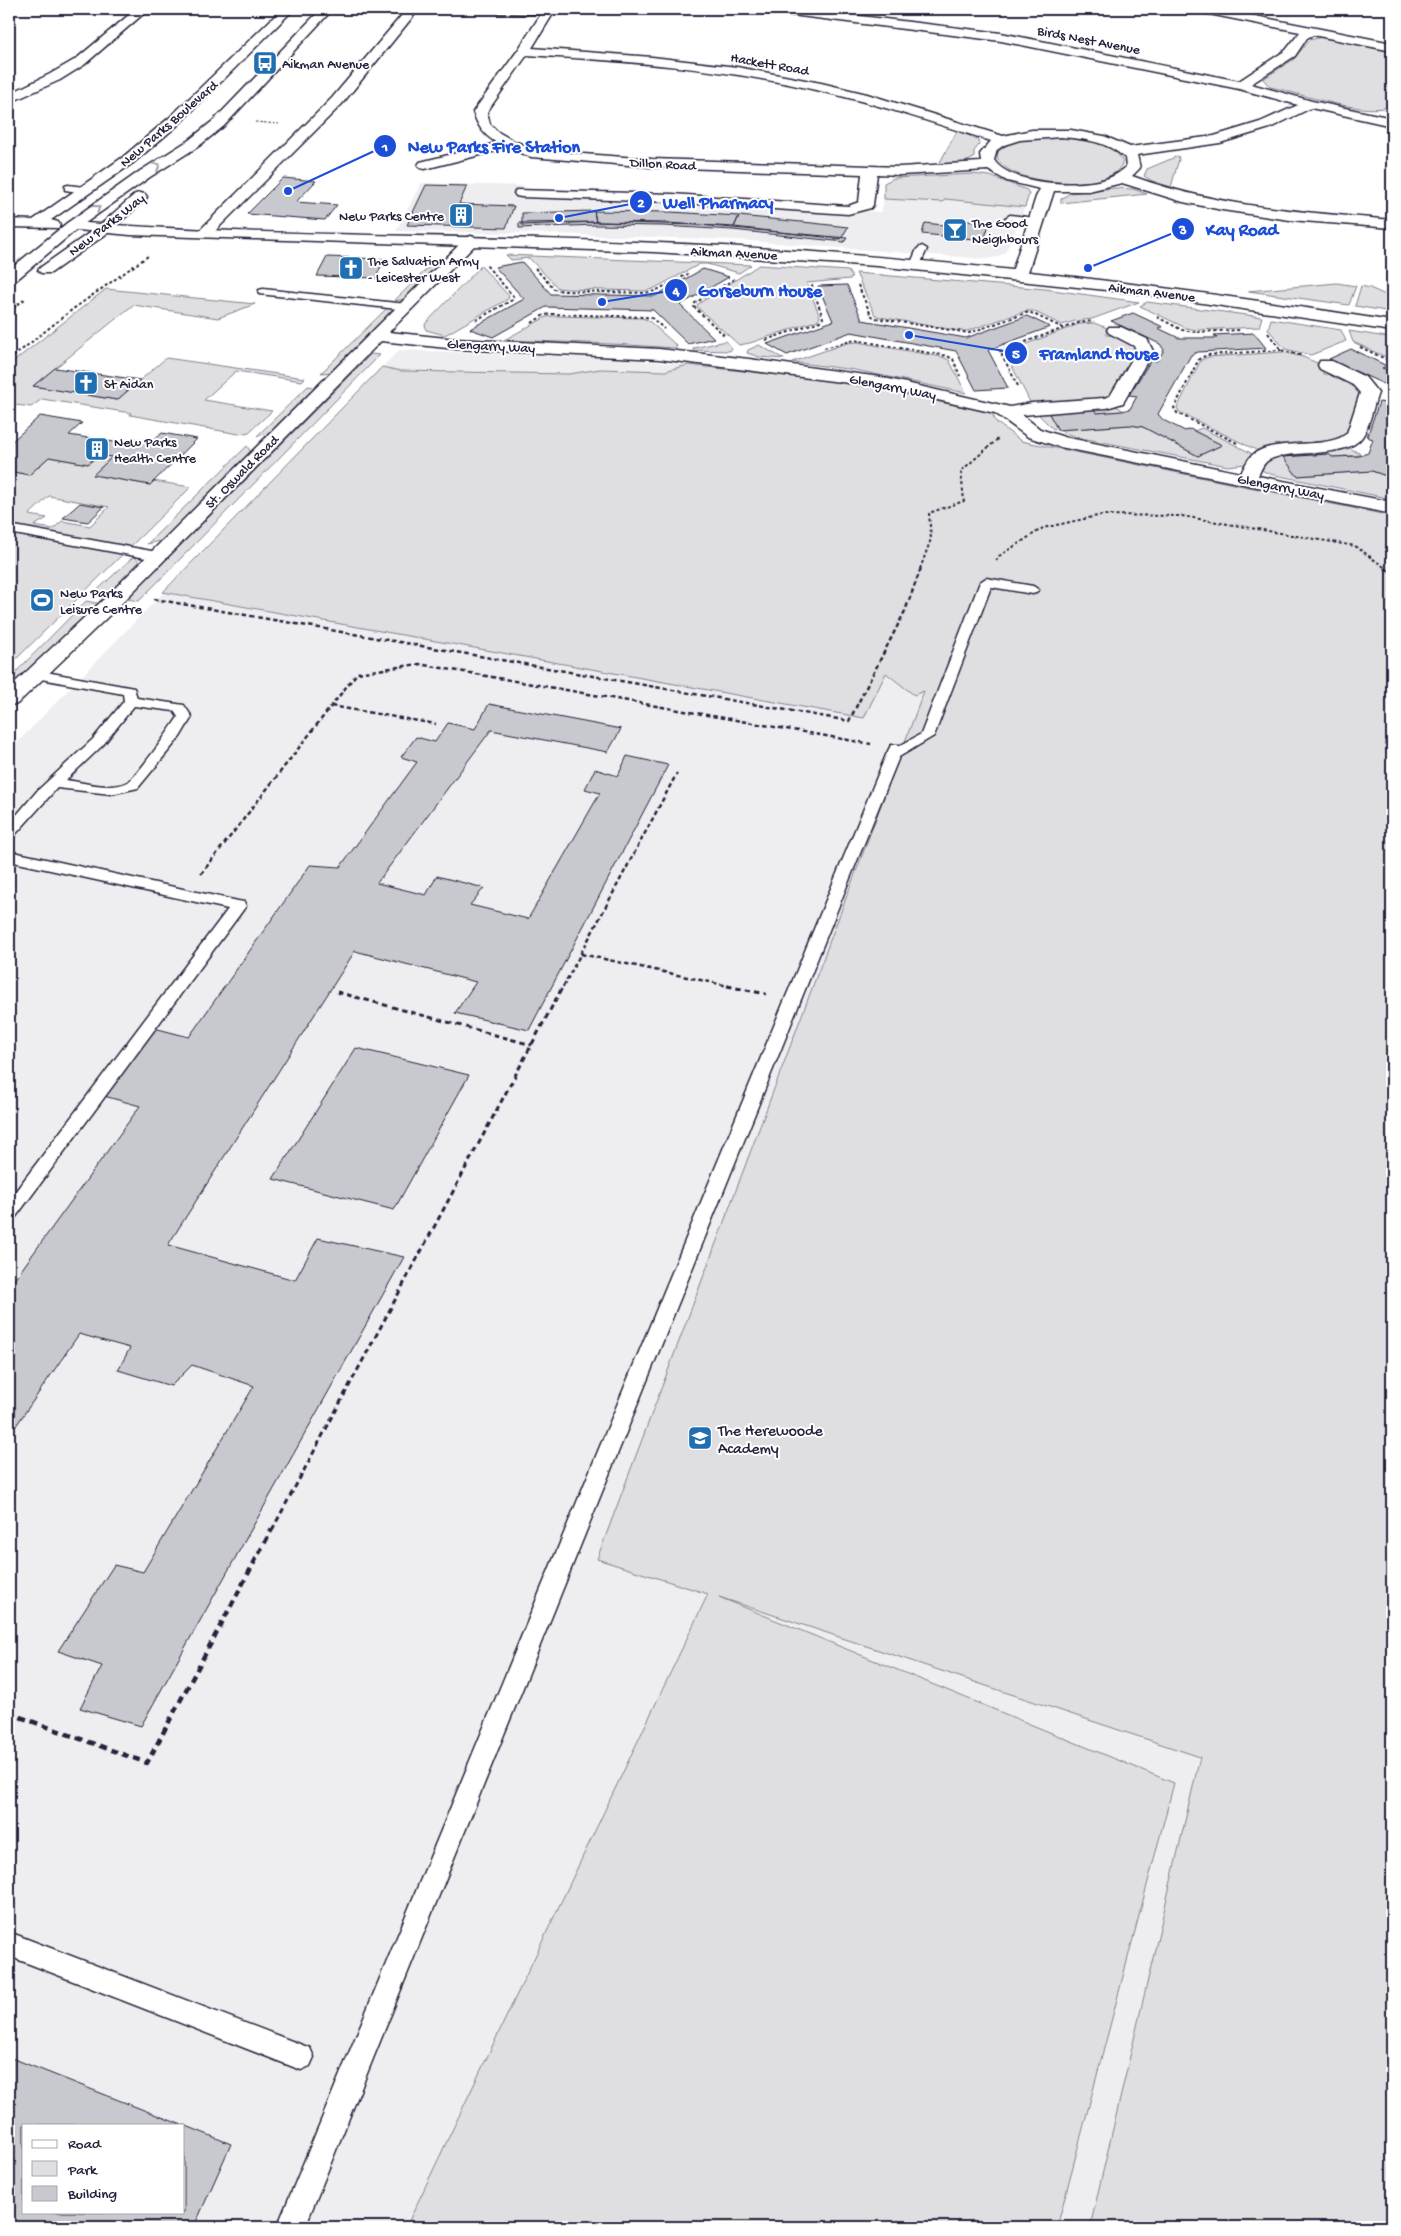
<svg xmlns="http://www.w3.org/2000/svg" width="1401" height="2236" viewBox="0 0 1401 2236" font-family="'Gochi Hand',sans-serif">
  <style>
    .built { fill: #eeeef1; fill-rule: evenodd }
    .green { fill: #dfdfe2; stroke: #80808e; fill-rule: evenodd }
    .building { fill: #c8c8cf; stroke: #22223b }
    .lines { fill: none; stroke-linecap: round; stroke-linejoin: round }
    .service-casing { stroke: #22223b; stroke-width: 3 }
    .minor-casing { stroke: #22223b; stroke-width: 3 }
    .tertiary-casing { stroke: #22223b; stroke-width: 3 }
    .trunk-casing { stroke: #22223b; stroke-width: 3 }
    .path-far4 { stroke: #22223b; stroke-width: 1; stroke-dasharray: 2.5 2; stroke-linecap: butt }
    .path-far3 { stroke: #22223b; stroke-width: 2; stroke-dasharray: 3 2.5; stroke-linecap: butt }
    .path-far2 { stroke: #22223b; stroke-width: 2.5; stroke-dasharray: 4.5 3; stroke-linecap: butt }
    .path-far1 { stroke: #22223b; stroke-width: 3; stroke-dasharray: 5.5 4; stroke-linecap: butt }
    .path { stroke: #22223b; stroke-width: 4.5; stroke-dasharray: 7 5; stroke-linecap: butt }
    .service { fill: #fff; fill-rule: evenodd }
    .minor { fill: #fff; fill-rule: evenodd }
    .tertiary { fill: #fff; fill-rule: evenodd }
    .trunk { fill: #fff; fill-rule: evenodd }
    .oneway { stroke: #9c9ca7 }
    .labels { text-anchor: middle; stroke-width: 4; stroke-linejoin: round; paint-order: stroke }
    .far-street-label { font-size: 14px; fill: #22223b; stroke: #fff }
    .far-poi-label { font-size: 14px; fill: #22223b; stroke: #fff; text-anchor: start }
    .poi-label { font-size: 16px; fill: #22223b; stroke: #fff; text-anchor: start }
    .leader { fill: none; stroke: #1d4ed8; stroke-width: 2 }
    .callout-dot { fill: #1d4ed8; stroke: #fff; stroke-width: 2 }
    .mark-label { font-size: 15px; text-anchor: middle; font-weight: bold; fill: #fff }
    .callout-label { font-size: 18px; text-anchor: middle; font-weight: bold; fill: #1d4ed8; stroke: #fff; stroke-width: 4; stroke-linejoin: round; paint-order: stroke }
  </style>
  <rect width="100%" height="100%" fill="#fff"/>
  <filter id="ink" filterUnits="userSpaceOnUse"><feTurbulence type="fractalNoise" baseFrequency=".02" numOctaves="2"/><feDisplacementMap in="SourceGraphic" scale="10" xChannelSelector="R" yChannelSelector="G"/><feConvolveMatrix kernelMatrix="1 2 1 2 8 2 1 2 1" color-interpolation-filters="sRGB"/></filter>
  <g filter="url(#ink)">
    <path class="built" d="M421,183L525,186L521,192L672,198L881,212L884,199L943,202L944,199L1025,207L1005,253L998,257L986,259L737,240L521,233L396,231Z
      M399,350L630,359L851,383L992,413L1013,455L1392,2227H9V751ZM24,2125H184V2212H24Z"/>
    <path class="green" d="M1327,36L1392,52V106C1366,116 1307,96 1279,89L1270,87L1263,79L1294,59L1309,40Z
      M957,131L978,139L979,145L974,151V158L963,163L939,164Z
      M1055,136C1078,138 1112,139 1123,162C1112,192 1039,184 1015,173C1008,170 1003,166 997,159L998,152C1013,137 1035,138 1055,136Z
      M1178,156L1179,159L1171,187L1152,181L1144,176L1147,169Z
      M973,174L990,176L1027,190L1029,194L1025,207L945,199L943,202L884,199V183L894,178Z
      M1114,188L1133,189L1147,194L1061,203V199L1070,193Z
      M506,255L751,265L739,273L707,264H700L653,289L645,291L566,289L558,288L529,258L511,260Z
      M434,262L444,264L407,299L394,301Z
      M759,265L848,271L852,277L850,279L807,283L820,317L818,320L750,343L739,345L697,307L698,304Z
      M481,266L509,296L508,299L445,335L426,330L425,324Z
      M856,273L1045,289L1139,302L1092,319L1075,321L1062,325L1033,311H1026L967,331H959L880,317L875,315Z
      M1337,283L1356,286L1349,305L1248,291Z
      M1361,286L1370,288L1392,298V312L1355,306Z
      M106,289L255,304L218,318L133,305L33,386L117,400L166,358L305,378L302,381L236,371L204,400L272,411L249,432L239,434L130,415L131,413L42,399L31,407L16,405L9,411V365Z
      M1147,302L1262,317L1259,327L1197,330L1186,328L1140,306Z
      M388,307L396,311L335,372L321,373Z
      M554,316L642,318L648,320L677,346L676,348L613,344L504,340L546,317Z
      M1271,319L1341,330L1346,341L1311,355L1285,349L1268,329Z
      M1094,323L1107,328L1106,335L1122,336L1140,350L1113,391L1108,396L1100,398L1031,404L1006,354L1008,351L1079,324Z
      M1349,331L1392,338V360L1353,342Z
      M726,341L732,348L730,351L693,350L694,348Z
      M857,342L942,357L949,360L966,393L855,370L792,362L847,343Z
      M759,345L784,359L759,357L747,353L748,350Z
      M1283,352L1303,357L1322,365L1323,374C1342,375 1349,376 1361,393L1346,434L1336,440L1275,446L1258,451L1179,412L1177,408L1201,360L1208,357Z
      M371,354L380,355L139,601L127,599Z
      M688,365L851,383L992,413L996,422L1021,441L1392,516V2227H1090L1200,1757L719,1597L1174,1783L1057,2227H406L708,1594L597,1559L924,691L914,695L886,673L864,718L163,592L382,367L401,371L569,374L600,369L665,371Z
      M308,386L319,388L275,431L257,436Z
      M1113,404L1124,411L1097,413L1048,412L1058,430L1130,425L1143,427L1198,456L1221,445L1194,431L1202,428L1251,453V456L1245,464L1228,466L1076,437L1052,428L1038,414Z
      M247,446L252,454L164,540L147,544Z
      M1348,447L1362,455L1332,457L1329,454L1284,457L1297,476L1372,471L1392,478V499L1270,474L1263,471L1262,467C1271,446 1329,455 1348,447Z
      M98,455L112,457L93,475L150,485L153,481L191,487L9,666V471L29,475L49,457L88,464ZM49,496L109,507L90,526L62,521L53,529L34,526L47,518L29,515Z
      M134,556L141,564L107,597L93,594Z
      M86,601L101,604L15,687L9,689V679Z"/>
    <path class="building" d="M283,178L316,181L296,202L337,205L325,220L247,214Z
      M426,185L467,186L459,204L514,206L506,228L407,225Z
      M594,211L596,222L522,225V213Z
      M594,211L670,212L739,216L734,227L666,223L596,222Z
      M739,216L812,223L848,227L841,239L734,227Z
      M954,219L990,222L984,240L922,234L925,223L952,226Z
      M596,222L699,225L847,238L844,242L733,230L663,226L596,225L519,228V223Z
      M327,257L384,259L376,278L317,276Z
      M522,262L551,294L655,296L703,269L729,277L680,305L714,338L688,344L653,310L546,307L493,337L470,329L524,299L495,267Z
      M847,285L862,320L966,338L1027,316L1050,327L988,350L1008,388L976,390L956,351L851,332L787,355L767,344L833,321L818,286Z
      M1133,313L1163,327L1158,328L1179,338H1217L1214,335L1254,333L1266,348L1198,352L1191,355L1158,414L1163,420L1185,431L1190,429L1222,445L1198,456L1143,427L1130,425L1058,430L1048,412L1094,409L1097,413L1122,411L1130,409L1137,396L1129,395L1151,360L1157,361L1164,350L1160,344L1111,321Z
      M1351,349L1387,366L1382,368L1392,372V478L1372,471L1297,476L1283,457L1329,454L1332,457L1359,456L1368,453L1373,439L1367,437L1379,402L1385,403L1389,391L1386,385L1329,359Z
      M55,368L140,380L117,400L33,386Z
      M40,416L82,423L69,435L127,444L132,438L152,442L162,433L197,439L150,485L93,475L112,457L98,455L88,464L49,457L29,475L9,471V444Z
      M80,503L104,507L88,522L63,518Z
      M489,704L621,729L608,752L491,730L377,883L426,895L437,876L484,888L470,905L528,919L600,793L585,789L595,769L618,776L627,756L668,765L529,1030L455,1013L476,982L355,951L168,1245L295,1280L318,1238L404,1257L141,1726L80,1708L102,1666L58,1651L114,1565L143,1572L254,1386L192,1365L171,1386L118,1370L130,1348L79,1334L9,1436V1287L140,1106L104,1096L154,1028L189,1037L310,865L340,867L417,762L401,757L416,737L435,742L448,723L475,729Z
      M356,1048L469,1075L394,1210L273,1179Z
      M9,2057L182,2125H24V2212H184V2125L231,2144L194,2227H9Z"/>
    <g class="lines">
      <defs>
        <path id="service" d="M68,185L84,187L89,190L84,193L65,190V186Z
          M1010,215L1036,218L1041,221L1036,224L1007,220L1005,218Z
          M922,246L927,249L920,265L915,268L912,267L910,265L917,249Z
          M263,289L407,304L412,307L407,310L259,294V290Z
          M9,525L157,552L163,556L157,560L9,533Z
          M986,578L1033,586L1039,590L1033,594L991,587L934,736L899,757L305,2227H277L886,755L891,745H901L921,734L980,582Z
          M35,670L134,688L137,698L184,705L192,717L180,737L138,788L111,794L57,788L14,836L9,838V824L37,791L93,739L124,701L123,694L30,677L28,674ZM134,706L174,711L178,717C171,728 137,776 128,782C111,791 83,782 66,780L103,745Z
          M9,851L238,901L244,902L246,906L15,1218L9,1220V1200L228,909L9,861Z
          M9,1932L310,2048L314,2057L310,2066L301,2070L9,1956Z"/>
        <path id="minor" d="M136,9H149L84,65L60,80L9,103V94L50,74L76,59Z
          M282,9H294L179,124L133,163L51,220L58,222L60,225L58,228L9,227V219L33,220L123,157L169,118Z
          M407,9H419L342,104L210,236H200L198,233L200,230L332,98Z
          M492,9H556L532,48L652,57L737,67L821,83L867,94L1003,136L1032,130H1071L1104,136L1130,147L1214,136L1260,122L1298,105L1239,89L1001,41L775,13L769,9H802L1001,33L1239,81L1286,50L1300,32L1204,13L1198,9H1220L1392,43V51L1313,35L1307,38L1295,56L1251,84L1312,101L1392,118V126L1311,108L1270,128L1220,143L1137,155L1140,168L1132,176C1216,207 1304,212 1392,220V228L1290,220L1222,210L1183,202L1122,183L1089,191H1054L1027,275L1024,278H1014L1011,275L1036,197L1040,189L1007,181L988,170L900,175L877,174L873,205L871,208L848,214L672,202L521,197L516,196L514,193L516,190L672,194L848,206L859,202L862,174L652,167L531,157L508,148L425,169L420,168L418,165L420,162L497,143C484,135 478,127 473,112L518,50L541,14L498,13ZM527,55C626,61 724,68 820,91C878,104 934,123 991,141L980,154L981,162L900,167L652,159L569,153L534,149L514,141L498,132L490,124L487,112ZM1061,137C1084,139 1107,141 1125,158L1126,167C1119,173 1112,178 1102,180C1076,187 1010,185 994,160L997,150L1004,145L1020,140Z
          M471,236L476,238L479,241L476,244L389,332L456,339L659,349L749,359L880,377L1010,407L1032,403L1104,398L1110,396L1137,351L1134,346L1109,333L1107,330L1109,327H1121L1147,339L1153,351L1123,403L1107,408L1022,415L1040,429L1064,437L1241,473C1245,466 1248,457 1255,453C1277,438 1330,450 1347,433L1360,393L1353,385L1320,369L1318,365L1320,361H1332L1365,377L1378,393C1373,406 1370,426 1362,437C1346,460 1290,448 1269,460C1263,463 1261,470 1258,476L1392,502V514L1060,447L1028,437L995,413L880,387L659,359L456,349L381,341L120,605L17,704L9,705V688L106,597L466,238Z"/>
        <path id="tertiary" d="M72,222C282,238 494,234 704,245C935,257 1164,285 1392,321V331L1135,293L877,266L654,252L130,235L67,229L65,226L67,223Z"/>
        <path id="trunk" d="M321,9H333L224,126L199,146L150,177L77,229L15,281L9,283V270L67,223L140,171L189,140L214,120Z
          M140,193L145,194L147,197L145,200L109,232L51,273H41L38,270L41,267L99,226L135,194Z"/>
      </defs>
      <use href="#service" class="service-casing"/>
      <use href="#minor" class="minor-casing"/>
      <use href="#tertiary" class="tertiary-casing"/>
      <use href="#trunk" class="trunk-casing"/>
      <path class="path-far4" d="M255,122L279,124"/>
      <path class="path-far3" d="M535,268L554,289L563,291L645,293L655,291L688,274
        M858,285L871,315L875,318L969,333L1029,312L1063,328
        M9,311L25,299
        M1157,317L1182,330L1195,332L1240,330
        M476,320L512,300L513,296L486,265
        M532,323L544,315L553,314L645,317L652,318L664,329
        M1268,333L1281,350L1303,356
        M724,335L694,307L695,303L736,278
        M766,340L820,321L823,318L811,283
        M1360,347L1392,362
        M824,348L855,340L947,356L953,359L960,376
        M9,360L73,309L148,256
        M1018,386L1000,351L1078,323L1092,321
        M1237,443L1177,413L1174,408L1199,359L1207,355L1281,350
        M996,561L999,556L1043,528L1102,515L1182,516L1355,546L1387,569
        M920,569L931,539L929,513L964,501L961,471L999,438"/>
      <path class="path-far2" d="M1385,568L1392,573
        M154,599L849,721L905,611L921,568
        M331,706L436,724
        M201,874L357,673L419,664L871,744
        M581,954L733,987
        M563,987L677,773"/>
      <path class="path-far1" d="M727,986L766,994
        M337,992L532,1045
        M272,1530L563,986"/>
      <path class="path" d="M9,1713L147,1763L272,1529
        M9,1892L13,1894L9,1902"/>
      <use href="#service" class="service"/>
      <use href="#minor" class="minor"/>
      <use href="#tertiary" class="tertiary"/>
      <use href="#trunk" class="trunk"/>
    </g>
    <defs><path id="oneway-chevron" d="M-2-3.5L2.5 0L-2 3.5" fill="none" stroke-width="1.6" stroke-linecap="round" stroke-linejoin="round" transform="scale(1.25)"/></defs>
    <g class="oneway">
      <use href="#oneway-chevron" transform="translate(157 166) rotate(-32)"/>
      <use href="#oneway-chevron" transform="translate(97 208) rotate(-36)"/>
    </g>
  </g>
  <defs>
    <symbol id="bus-square" viewBox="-11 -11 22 22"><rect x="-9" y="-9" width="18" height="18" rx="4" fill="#1f6fb2" stroke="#fff"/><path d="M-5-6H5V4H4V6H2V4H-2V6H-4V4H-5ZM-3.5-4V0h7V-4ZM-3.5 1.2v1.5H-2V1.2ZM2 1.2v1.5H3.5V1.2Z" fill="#fff"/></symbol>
    <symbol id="building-square" viewBox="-11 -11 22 22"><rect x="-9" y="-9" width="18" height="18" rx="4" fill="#1f6fb2" stroke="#fff"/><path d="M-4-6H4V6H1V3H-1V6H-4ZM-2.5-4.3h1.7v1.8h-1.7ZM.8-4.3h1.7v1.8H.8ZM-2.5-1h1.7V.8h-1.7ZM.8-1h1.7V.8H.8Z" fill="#fff"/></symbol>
    <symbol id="bar-square" viewBox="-11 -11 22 22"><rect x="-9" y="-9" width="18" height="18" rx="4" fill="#1f6fb2" stroke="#fff"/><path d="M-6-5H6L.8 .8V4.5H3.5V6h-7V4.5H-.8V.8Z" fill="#fff"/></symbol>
    <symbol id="church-square" viewBox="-11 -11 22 22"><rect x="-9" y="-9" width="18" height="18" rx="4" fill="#1f6fb2" stroke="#fff"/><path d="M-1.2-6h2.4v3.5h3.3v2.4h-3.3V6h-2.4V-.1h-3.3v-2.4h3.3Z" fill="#fff"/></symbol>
    <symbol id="stadium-square" viewBox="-11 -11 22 22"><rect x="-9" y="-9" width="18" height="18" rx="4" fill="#1f6fb2" stroke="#fff"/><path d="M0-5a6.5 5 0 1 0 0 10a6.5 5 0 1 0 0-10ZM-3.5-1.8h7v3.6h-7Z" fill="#fff"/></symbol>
    <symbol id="school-square" viewBox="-11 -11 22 22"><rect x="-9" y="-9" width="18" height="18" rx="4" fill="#1f6fb2" stroke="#fff"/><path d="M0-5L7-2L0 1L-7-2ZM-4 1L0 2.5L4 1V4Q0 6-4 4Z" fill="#fff"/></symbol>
  </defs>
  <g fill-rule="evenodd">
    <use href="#bus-square" x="251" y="49" width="28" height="28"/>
    <use href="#building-square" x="447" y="201" width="28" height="28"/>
    <use href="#bar-square" x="941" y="216" width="28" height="28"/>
    <use href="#church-square" x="337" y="254" width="28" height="28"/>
    <use href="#church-square" x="72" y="369" width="28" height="28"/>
    <use href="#building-square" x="83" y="435" width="28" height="28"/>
    <use href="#stadium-square" x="28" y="586" width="28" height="28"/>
    <use href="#school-square" x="686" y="1424" width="28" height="28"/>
  </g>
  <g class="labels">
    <g class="far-street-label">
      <text transform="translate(1089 39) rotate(11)" y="5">Birds Nest Avenue</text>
      <text transform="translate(770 63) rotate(10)" y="5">Hackett Road</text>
      <text transform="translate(168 123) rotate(-41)" y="5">New Parks Boulevard</text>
      <text transform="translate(663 163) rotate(3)" y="5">Dillon Road</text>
      <text transform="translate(106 224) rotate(-38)" y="5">New Parks Way</text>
      <text transform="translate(734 252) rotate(3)" y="5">Aikman Avenue</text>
      <text transform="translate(1152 291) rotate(7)" y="5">Aikman Avenue</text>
      <text transform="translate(491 345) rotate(3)" y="5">Glengarry Way</text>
      <text transform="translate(893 386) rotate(11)" y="5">Glengarry Way</text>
      <text transform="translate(241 471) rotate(-45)" y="5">St. Oswald Road</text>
      <text transform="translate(1281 486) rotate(11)" y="5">Glengarry Way</text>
    </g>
    <g class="far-poi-label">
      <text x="282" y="68">Aikman Avenue</text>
      <text x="444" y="220" text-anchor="end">New Parks Centre</text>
      <text x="972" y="227">The Good<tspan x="972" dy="16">Neighbours</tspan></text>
      <text x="368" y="265">The Salvation Army<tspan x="368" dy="16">- Leicester West</tspan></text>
      <text x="104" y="388">St Aidan</text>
      <text x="114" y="446">New Parks<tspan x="114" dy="16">Health Centre</tspan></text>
      <text x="60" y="597">New Parks<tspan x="60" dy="16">Leisure Centre</tspan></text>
    </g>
    <g class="poi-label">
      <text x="718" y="1435">The Herewoode<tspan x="718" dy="18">Academy</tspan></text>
    </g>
  </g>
  <path class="leader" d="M288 191L385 146M559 218L641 202M1088 268L1183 229M602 302L676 290M909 335L1016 353"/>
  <g class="callout-dot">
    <circle cx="288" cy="191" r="5"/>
    <circle cx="559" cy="218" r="5"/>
    <circle cx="1088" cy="268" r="5"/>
    <circle cx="602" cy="302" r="5"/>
    <circle cx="909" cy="335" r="5"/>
    <circle cx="385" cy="146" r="12"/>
    <circle cx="641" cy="202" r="12"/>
    <circle cx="1183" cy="229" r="12"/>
    <circle cx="676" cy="290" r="12"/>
    <circle cx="1016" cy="353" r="12"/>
  </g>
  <g class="mark-label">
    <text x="385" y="151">1</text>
    <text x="641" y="207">2</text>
    <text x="1183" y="234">3</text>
    <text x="676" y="295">4</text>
    <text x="1016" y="358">5</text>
  </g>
  <g class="callout-label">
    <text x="494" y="152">New Parks Fire Station</text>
    <text x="718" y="208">Well Pharmacy</text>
    <text x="1242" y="235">Kay Road</text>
    <text x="760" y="296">Gorseburn House</text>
    <text x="1099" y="359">Framland House</text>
  </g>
  <rect width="1401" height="2236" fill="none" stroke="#fff" stroke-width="30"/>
  <rect x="15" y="15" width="1371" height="2206" fill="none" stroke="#22223b" stroke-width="2" filter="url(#ink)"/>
  <rect x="22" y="2124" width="162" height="90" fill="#ffffff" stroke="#a7a7b1"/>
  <rect x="32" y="2140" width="25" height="8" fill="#ffffff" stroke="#a7a7b1"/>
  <text x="68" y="2148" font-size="15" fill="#22223b">Road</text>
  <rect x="32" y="2161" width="25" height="15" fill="#dfdfe2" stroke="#a7a7b1"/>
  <text x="68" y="2174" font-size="15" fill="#22223b">Park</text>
  <rect x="32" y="2186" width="25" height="15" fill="#c8c8cf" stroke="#a7a7b1"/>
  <text x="68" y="2198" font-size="15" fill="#22223b">Building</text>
</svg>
